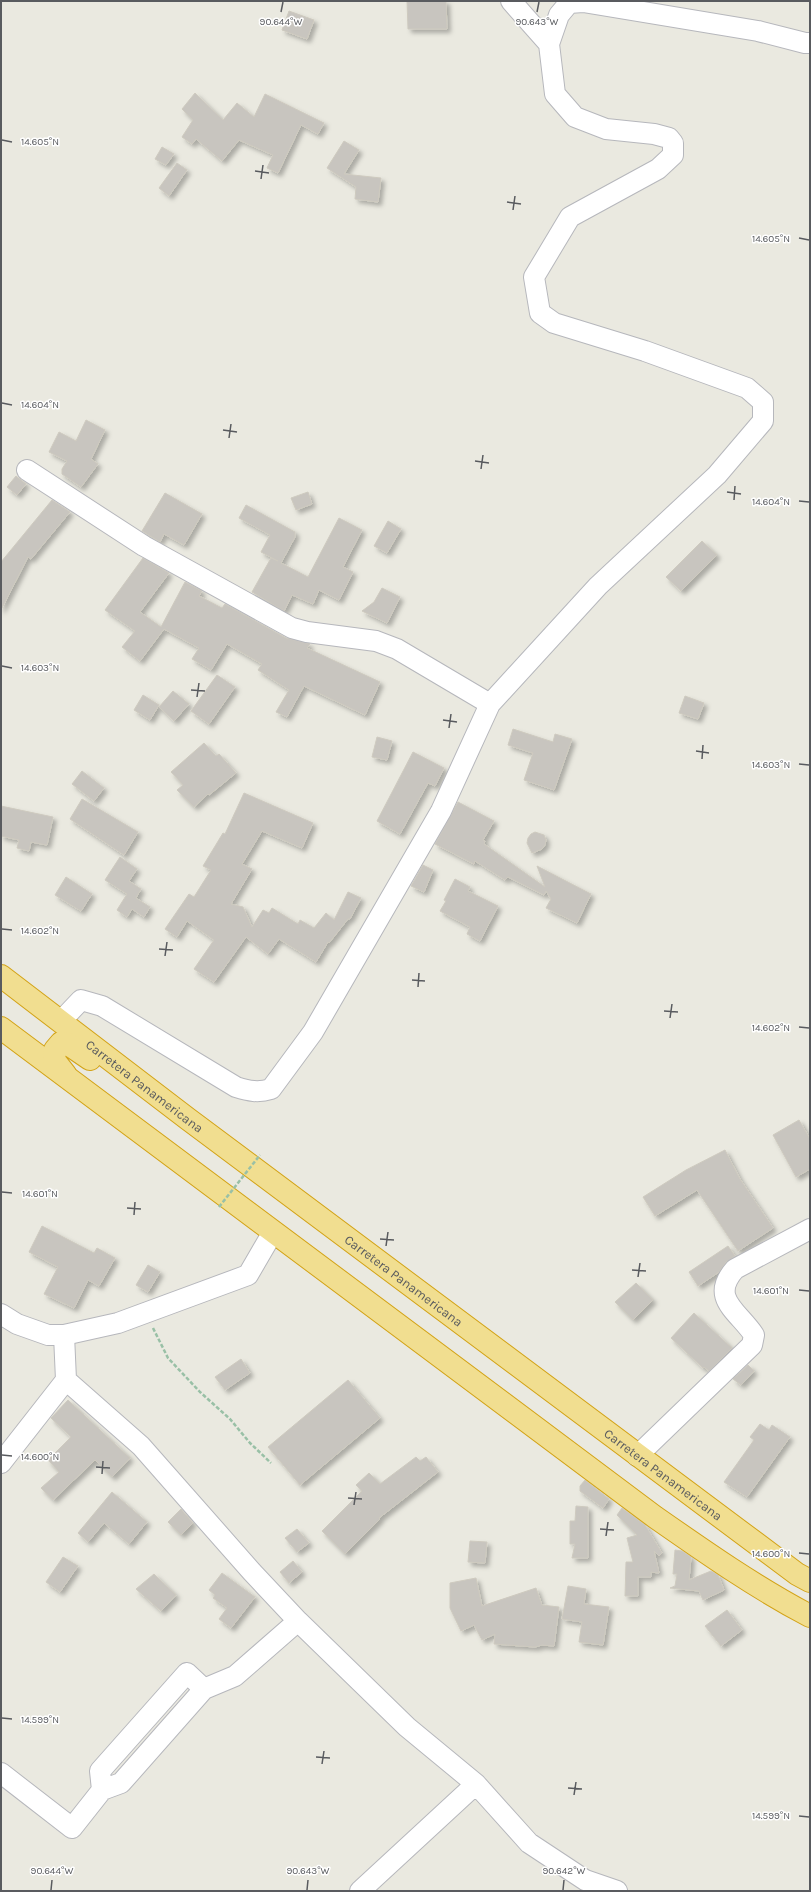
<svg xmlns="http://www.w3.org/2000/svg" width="811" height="1892" viewBox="0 0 811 1892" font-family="Karla,sans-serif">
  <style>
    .building { fill: #c8c5bf; stroke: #cecabf; filter: url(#shadow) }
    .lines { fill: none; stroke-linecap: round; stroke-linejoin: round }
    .minor-casing { stroke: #b6b7bc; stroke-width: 22 }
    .highway-casing { stroke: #d3a317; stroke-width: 24 }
    .path { stroke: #99c0a6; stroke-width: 2.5; stroke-dasharray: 4 2; stroke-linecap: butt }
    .minor { stroke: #fff; stroke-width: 20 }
    .highway { stroke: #f1de90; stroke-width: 22 }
    .path-bridge { stroke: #99c0a6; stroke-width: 2.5; stroke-dasharray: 4 2; stroke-linecap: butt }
    .ticks { fill: none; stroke: #595b5f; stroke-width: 1.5 }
    .labels { text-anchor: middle; stroke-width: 3; stroke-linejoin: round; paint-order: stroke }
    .street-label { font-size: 13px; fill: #595b5f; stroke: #fff }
    .ticks-label { font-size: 10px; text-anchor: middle; fill: #595b5f; stroke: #fff; stroke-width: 3; stroke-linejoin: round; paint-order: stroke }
  </style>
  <defs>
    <filter id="shadow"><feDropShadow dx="3.5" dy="3.5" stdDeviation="2" flood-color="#0004"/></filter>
  </defs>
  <rect width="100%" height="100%" fill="#eae9e0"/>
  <path class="building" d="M407,1H446L447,29H408Z
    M289,11L314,20L307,39L282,30Z
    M195,93L223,120L237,103L254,117L265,94L324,123L318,134L301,125L278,173L267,168L273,155L239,140L222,161L196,139L192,144L182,137L193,120L182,109Z
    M344,141L359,150L344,174L381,178L378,202L355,199L356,187L327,168Z
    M162,147L174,154L166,165L155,159Z
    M177,163L187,170L169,196L159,188Z
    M86,420L105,430L91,459L98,464L81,487L62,474V469L67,461L49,452L59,432L76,441Z
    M16,476L26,484L17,495L7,487Z
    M308,492L312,504L296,510L291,498Z
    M165,493L202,514L184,545L164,534L160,542L142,531Z
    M52,500L70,512L31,559L28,557L1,610V562Z
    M246,505L295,532V537L281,563L308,577L339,518L362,530L343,567L353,572L339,600L319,590L313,604L292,595L284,611L252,592L271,558L278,561L261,552L270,535L239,518Z
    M388,521L401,529L387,553L374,546Z
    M702,541L717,555L681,591L666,577Z
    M143,558L169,573L140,612L161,627L185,582L202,591L199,596L222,608L225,604L286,638L310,644L307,648L380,682L365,715L304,686L287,717L276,712L289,690L258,670L262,664L227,644L211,670L192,659L199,648L164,629L140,661L122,647L135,631L105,610Z
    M382,588L400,597L387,623L362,611L374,602Z
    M217,675L235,687L209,724L191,711Z
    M173,691L189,704L174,721L159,707Z
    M143,695L159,705L150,720L134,710Z
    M685,696L704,703L698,719L679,713Z
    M513,729L553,742L555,734L572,739L554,790L524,780L533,753L508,745Z
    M377,737L392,741L387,760L372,757Z
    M204,743L216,756L219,754L236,773L209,795L208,794L194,807L177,790L183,785L171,772Z
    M413,752L444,768L435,786L428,783L400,834L377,821Z
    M82,771L104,788L94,801L72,784Z
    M244,793L313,823L302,848L262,831L242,864L252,869L231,904L243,907L252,927L263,910L269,913L272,908L298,924L300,920L314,928L326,913L334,920L348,892L361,898L350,919H348L329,943L328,942L316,962L279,939L268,954L246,937L214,982L194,969L214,940L187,921L177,937L165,929L189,894L194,897L211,870L203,866L223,833L225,834Z
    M82,799L138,832L124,855L70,819Z
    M458,802L494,821L483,840L485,841L484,844L545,887L537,866L591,894L577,923L546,908L551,899L546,891L544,895L508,877L505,880L475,861L474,864L435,844Z
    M1,806L53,817L47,845L31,842L29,851L17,848L19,840L1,836Z
    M535,832L544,835L546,840L545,845L542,849L532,853L527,843L528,838L531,834Z
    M120,857L137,869L129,881L141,889L136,898L150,907L144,917L132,909L127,917L117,910L127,894L105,880Z
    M423,865L433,870L424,892L411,886Z
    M66,877L92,894L81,911L55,895Z
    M455,879L470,887L468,891L498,906L480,941L467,934L470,927L440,911L446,901L444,900Z
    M799,1120L810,1139V1169L796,1177L773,1135Z
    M725,1150L740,1179L773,1228L738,1251L697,1190L655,1216L643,1197L686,1170Z
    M42,1226L94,1253L97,1248L115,1258L99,1286L88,1280L74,1308L44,1294L58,1267L29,1252Z
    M728,1246L735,1256L726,1262L719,1272L698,1286L689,1272Z
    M148,1265L160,1272L148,1292L136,1285Z
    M636,1283L653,1300L633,1320L615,1302Z
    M694,1313L732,1348L709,1371L704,1367L703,1368L671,1338Z
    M241,1359L250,1373L225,1390L215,1377Z
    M748,1365L754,1371L741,1385L733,1379Z
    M348,1380L380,1418L300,1485L268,1447Z
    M68,1400L130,1458L112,1477L95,1460L53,1500L41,1488L59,1472L48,1460L71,1437L51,1418Z
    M760,1424L769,1430L772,1425L790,1437L747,1497L724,1482L754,1440L750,1437Z
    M416,1457L420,1461L426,1457L438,1472L379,1518L380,1519L345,1554L322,1531L362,1491L356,1485L369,1473L380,1484Z
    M585,1480L609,1499L603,1508L580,1491V1486Z
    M112,1492L147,1522L129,1544L104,1523L88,1542L78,1533Z
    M576,1506L588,1507V1558H572L575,1544H570V1521H575Z
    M622,1508L645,1525L662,1553L659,1556L654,1551L659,1573L651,1572V1577H638V1596H625L626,1562H633L627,1538L637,1535L617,1515Z
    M181,1509L193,1523L181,1535L168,1522Z
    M297,1529L309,1543L297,1552L285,1538Z
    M470,1541L487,1542L485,1563L468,1562Z
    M675,1550L682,1551L691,1557L689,1580L711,1571L718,1575L724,1590L703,1600L699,1591L670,1588L675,1586L677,1574H673Z
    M63,1557L78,1566L60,1592L46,1582Z
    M293,1561L302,1572L289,1583L280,1572Z
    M222,1573L255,1597L231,1628L219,1619L227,1608L213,1598L215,1595L209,1590Z
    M154,1574L176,1595L161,1611L136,1589Z
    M476,1578L482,1606L536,1588L542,1605L559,1607L554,1646L542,1645L535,1647L494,1644L495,1634L482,1640L474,1625L461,1631L450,1608V1583Z
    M568,1586L586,1589L584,1604L609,1607L603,1645L579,1642L582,1622L562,1619Z
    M727,1610L742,1630L721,1646L705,1626Z"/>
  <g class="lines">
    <defs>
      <path id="minor" d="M511,1L549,44
        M27,470L144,546L292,628L307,632L376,641L397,649L490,704
        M61,1021L81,1000L102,1006L236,1087C249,1091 258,1093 271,1089L313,1032L441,811L490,704L598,586L717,475L763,421V402L747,388L645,351L554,323L540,313L534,277L570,217L658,169L673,155V143L669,138L654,134L606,129L575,117L555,94L549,44L559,15L569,3L583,2L758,31L805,43H810
        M1,1314L17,1324L48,1335H64L118,1323L248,1275L273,1232
        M66,1380L141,1446L252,1572L298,1621L407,1727L476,1784L529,1843L585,1880L617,1891
        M637,1456L752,1345L754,1335C738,1311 709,1298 735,1269L810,1229
        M1,1463L66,1380L64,1335
        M1,1773L72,1828L102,1790L121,1783L204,1689L235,1676L298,1621
        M102,1790L100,1771L187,1673L204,1689
        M360,1891L476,1784"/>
      <g id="highway">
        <path id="s1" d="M1,976L188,1119L797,1574L810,1581"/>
        <path d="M1,1028L655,1517C705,1552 755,1587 810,1616"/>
        <path d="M65,1074L54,1060L55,1050L61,1043L68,1044L90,1059"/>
      </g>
    </defs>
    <use href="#minor" class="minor-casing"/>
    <use href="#highway" class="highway-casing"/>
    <path class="path" d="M153,1328L168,1358L200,1392L230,1419L250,1443L271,1463"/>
    <use href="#minor" class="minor"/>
    <use href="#highway" class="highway"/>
    <path class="path-bridge" d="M219,1207L260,1155"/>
  </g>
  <path class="ticks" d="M281,12L283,2M537,12L539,2M2,140L12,142M255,171L269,173M261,179L263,165M507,202L521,204M513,210L515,196M799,238L809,240M2,403L12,405M223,430L237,432M229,438L231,424M475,461L489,463M481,469L483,455M727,492L741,494M734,500L735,486M799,501L809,502M2,666L12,668M191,690L205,691M197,697L199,683M443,720L457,722M449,728L451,714M696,751L709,753M702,759L703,745M799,764L809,765M2,929L12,930M159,949L173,950M165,956L167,942M412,980L425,981M418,987L419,973M664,1011L678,1012M670,1018L672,1004M799,1027L809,1028M2,1192L12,1193M127,1208L141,1209M134,1215L135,1202M380,1239L394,1240M386,1246L388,1232M632,1270L646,1271M638,1277L640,1263M799,1290L809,1291M2,1455L12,1456M96,1467L110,1468M102,1474L103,1461M348,1498L362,1499M354,1505L356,1492M600,1529L614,1530M606,1536L608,1522M799,1553L809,1554M2,1718L12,1719M316,1757L330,1758M322,1764L324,1751M568,1788L582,1789M574,1795L576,1782M799,1816L809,1817M51,1890L52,1880M307,1890L308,1880M563,1890L564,1880"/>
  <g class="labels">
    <g class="street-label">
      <text dy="5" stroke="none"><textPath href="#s1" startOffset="181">Carretera Panamericana</textPath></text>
      <text dy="5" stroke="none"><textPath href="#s1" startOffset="505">Carretera Panamericana</textPath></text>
      <text dy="5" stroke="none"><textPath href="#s1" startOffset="829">Carretera Panamericana</textPath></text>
    </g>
  </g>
  <g class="ticks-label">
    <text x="281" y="25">90.644°W</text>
    <text x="537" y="25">90.643°W</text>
    <text x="40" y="145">14.605°N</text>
    <text x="771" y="242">14.605°N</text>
    <text x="40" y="408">14.604°N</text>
    <text x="771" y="505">14.604°N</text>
    <text x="40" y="671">14.603°N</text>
    <text x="771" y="768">14.603°N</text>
    <text x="40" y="934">14.602°N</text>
    <text x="771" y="1031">14.602°N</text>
    <text x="40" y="1197">14.601°N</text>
    <text x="771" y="1294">14.601°N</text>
    <text x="40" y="1460">14.600°N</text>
    <text x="771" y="1557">14.600°N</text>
    <text x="40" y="1723">14.599°N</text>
    <text x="771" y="1819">14.599°N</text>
    <text x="52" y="1874">90.644°W</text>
    <text x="308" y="1874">90.643°W</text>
    <text x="564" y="1874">90.642°W</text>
  </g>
  <rect width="811" height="1892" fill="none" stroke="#595b5f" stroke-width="4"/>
</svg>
